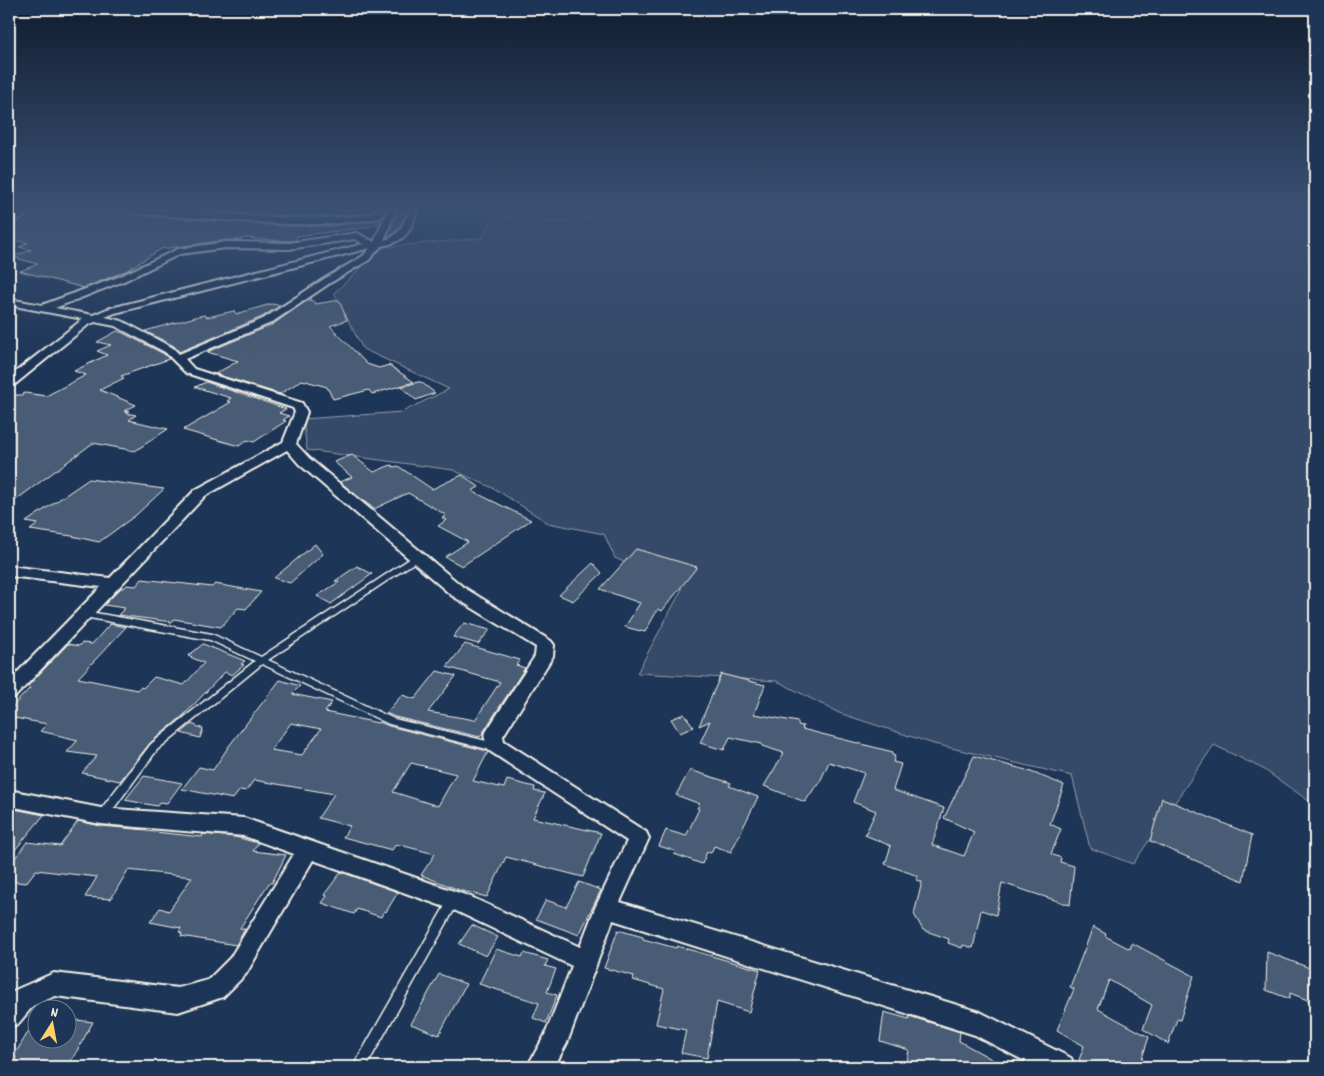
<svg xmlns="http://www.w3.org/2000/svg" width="1324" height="1076" viewBox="0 0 1324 1076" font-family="Dekko,sans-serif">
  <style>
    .green { fill: #354a67; stroke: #949ea8 }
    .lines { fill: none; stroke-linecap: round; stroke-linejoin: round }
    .canal { fill: #5e6d82; fill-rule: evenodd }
    .building { fill: #485b74; stroke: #f4f1e8; fill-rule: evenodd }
    .service-casing { stroke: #f4f1e8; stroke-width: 3 }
    .minor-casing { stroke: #f4f1e8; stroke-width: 4 }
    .service { fill: #1d3557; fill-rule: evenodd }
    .minor { fill: #1d3557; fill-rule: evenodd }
  </style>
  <rect width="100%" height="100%" fill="#1d3557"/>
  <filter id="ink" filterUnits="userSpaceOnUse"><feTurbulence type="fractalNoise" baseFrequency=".02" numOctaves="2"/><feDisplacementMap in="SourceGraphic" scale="10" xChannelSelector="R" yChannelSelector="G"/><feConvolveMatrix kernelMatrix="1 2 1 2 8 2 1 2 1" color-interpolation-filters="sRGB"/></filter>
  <g filter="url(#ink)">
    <path class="green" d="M656,210H1315V805L1263,769L1214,745L1133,864L1090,848L1072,776L934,744L839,713L777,681L637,673L682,589L615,558L604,534L548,523L495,489L453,470L307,450L303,419L402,412L449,389L363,349L334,293L384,247L482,238L493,215L551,222Z"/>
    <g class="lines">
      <path class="canal" d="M396,210H406L399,238L393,241L387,238Z"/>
    </g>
    <path class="building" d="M64,210H126L132,215L284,226H330L379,220L381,222L380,224L362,228L297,236L296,240L289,241L243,238L241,240H226L161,249L129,269H130L84,288L20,271L38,264L12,257L31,250L19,247L28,243L9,239V227L33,213H51Z
      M205,210H365L368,213L330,216H287Z
      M311,300L316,304L339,300L347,320L330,326L367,364L379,368L389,365L414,382L372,394L369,390L333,399L327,387L302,380L280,394L215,374L238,361L207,352L272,325L305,302Z
      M271,304L281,305L262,317L179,352L174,346L145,331L199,316L205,315L207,317L234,311L236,314Z
      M117,331L123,333L164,354L169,359L121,376L124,378L100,390L136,405L124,411H129L125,413L136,415L129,420L168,429L135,451L93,443L9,505V399L16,395H21L25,393L46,396L86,375L74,371L107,355L97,351L111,345L97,342Z
      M206,382L286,409L279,413L289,416L283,420L286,421L254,442L247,440L239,446L183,430L231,402L227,401L231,398L195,387Z
      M418,382H421L435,393L416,400L401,387Z
      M352,455L374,472L391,465L394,467L398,466L432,489L462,475L478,486L479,487L472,491L531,520L462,566L445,557L468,542L438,526L446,520L442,518L446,515L408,493L374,509L340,482L352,477L334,462Z
      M89,479L164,489L136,515L99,542L72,536L30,530L38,524L26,522Z
      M315,544L323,554L290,583L274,578Z
      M636,549L697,567L662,611L658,609L645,632L625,627L640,603L600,589Z
      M593,563L602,573L573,601L559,595Z
      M357,566L372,574L331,604L317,596L339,582L335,581Z
      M142,579L212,587L215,584L261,592L246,609L238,608L221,627L174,619L172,622L118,615L125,608L104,605L121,588H124L127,585L136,586Z
      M464,623L490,630L478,644L453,637Z
      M110,624L126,627L78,678L137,690L140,687L143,688L154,677L184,685L204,663L188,656L203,644L245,661L241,664L244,665L232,675L225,672L183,716L150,743L120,781L82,773L97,756L67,752L78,740L40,731L47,724L9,717V710L30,688L27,687L68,644L79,646L82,643L92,644Z
      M465,644L520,660L516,665L525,668L480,737L395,717L386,713L402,695L415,699L437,671L456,676L428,712L475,720L500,682L447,667Z
      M721,674L765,685L754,714L798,722V725L803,726L802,729L893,752L892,755L895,756L893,762L901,764L893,790L944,808L932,845L964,856L974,832L944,818L974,756L1026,770L1064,785L1050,824L1061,829L1051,854L1061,858L1060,862L1074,866L1070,905L1002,883L996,915L981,910L973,948L963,945L962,948L948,943L949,939L923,930L914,914L922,882L916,880L918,876L885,864L891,846L865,835L876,811L853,802L864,773L829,762L818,786H816L805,802L764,786L784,753L762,746V744L730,737L724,750L700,743L710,721L699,726Z
      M280,680L300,686L292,694L332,702L325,712L378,723L379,722L389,726L487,751L488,752L473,781L504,788L507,780L535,787L534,791L545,793L533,818L601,833L583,877L506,857L487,897L462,891L421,875L435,854L396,844L392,850L343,837L350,826L318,818L334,794L254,780L246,791L240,790L233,799L182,789L199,767L213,770L229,746ZM291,723L321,729L302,755L271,750ZM411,763L456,774L438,806L393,792Z
      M684,714L694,727L680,733L671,719Z
      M192,724L203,729L200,738L181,733Z
      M690,770L731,783L729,786L758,797L731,852L714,846L711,853L707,852L702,864L674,854L675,851L659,846L666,830L686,836L699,809L697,808L700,804L676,795Z
      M144,776L182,783L167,803L160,802L157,806L125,800Z
      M1162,798L1252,835L1243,881L1150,841Z
      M9,808L44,815L9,857Z
      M78,821L101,826L147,830L146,831L202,837L203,834L235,837L258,843L253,851L286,855L272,883H269L240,928L245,929L236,945L181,936L182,933L179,932L181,928L150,922L160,908L169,911L192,877L128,870L111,899L85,897L97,877L36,870L26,883L9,881V866L27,842L60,846Z
      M341,872L398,892L386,912L384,911L381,917L357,909L354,914L322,903L327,896L324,895Z
      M579,882L601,890L579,935L536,919L546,900L566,907Z
      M472,925L498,937L486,956L459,944Z
      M1093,927L1106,934L1105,936L1130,949L1132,943L1194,976L1180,1020L1177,1019L1168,1044L1143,1029L1152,1005L1109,980L1098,1009L1149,1037L1139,1067H1092L1079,1060L1084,1046L1057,1030L1074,989L1070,987Z
      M618,930L643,937V939L676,948L677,946L760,970L749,1012L717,1002L707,1058L681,1053L686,1030L656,1024L664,989L633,980L634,976L604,968Z
      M496,949L522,957L524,953L548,960L545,966L556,969L547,992L557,995L546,1023L533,1018L539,1003L479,984Z
      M1267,952L1315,970V1003L1290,993V999L1266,990Z
      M439,974L466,984L439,1035L411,1024Z
      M884,1012L909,1019V1016L960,1032L959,1041L1006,1067H906L909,1050L880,1041Z
      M38,1016V1038H68V1019L93,1022L68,1067H10L16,1057H13Z"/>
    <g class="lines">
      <defs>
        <path id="service" d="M414,556H420L421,558L268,660L394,719L495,743L498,744L500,747L498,750L495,751L389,724L262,664L157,750L106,819L102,820L98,819L97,816L98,813L151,744L255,661L210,640L84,617L81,616L80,614L81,612L84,611L212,634L261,657Z
          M454,895L458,897L460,900L458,903L366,1067H353L450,897Z"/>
        <path id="minor" d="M24,210H34L9,225V219Z
          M128,210L190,211L203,210L201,212C259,217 316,222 373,214L376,210H384L379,218L376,219L330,224H284L132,213Z
          M388,210H396L384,240C400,237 403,223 410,210H418C408,233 408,241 381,246L369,260L330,283L271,323L185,359L194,369L302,403L307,412L296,444L309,458L463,587L551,641L554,645L553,656L503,736L504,741L646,832L649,838L620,902L980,1012L1071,1058L1075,1067H1036L975,1035L613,920L567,1043L554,1067H527L545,1035L572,966L456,911L313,860L246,974L223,997L178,1012L55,996L33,1006L18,1024L9,1027V997L15,990L54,973L178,988L208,980L230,958L294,854L244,836L101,824L9,806V790L101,808L244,818L471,897L580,947L595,908L627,841L488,750L484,735L535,656L536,647L451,595L299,464L287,450L205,496L15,697L9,698V681L101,587L9,576V566L110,578L195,490L283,442L295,412L293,408L186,373L165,352L115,326L95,322L88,325L13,386L9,387V377L83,319L9,305V299L42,305L118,277L178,249L226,242L289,243L357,233L374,242ZM355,239L363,244L107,309L93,315L55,308L124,281L180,254L226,248L289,249ZM370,248L363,256L324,279L263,319L179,354L173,348L122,321L105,317L115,313Z"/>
      </defs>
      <use href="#service" class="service-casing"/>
      <use href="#minor" class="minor-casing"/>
      <use href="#service" class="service"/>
      <use href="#minor" class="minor"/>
    </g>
  </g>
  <linearGradient id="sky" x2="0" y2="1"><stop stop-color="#101d30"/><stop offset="0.58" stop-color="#3a5174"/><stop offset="1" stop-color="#3a5174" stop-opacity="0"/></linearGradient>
  <rect width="1324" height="360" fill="url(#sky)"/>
  <rect width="1324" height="1076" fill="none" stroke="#1d3557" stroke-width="30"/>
  <rect x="15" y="15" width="1294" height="1046" fill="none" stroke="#f4f1e8" stroke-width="2" filter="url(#ink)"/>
  <g transform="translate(52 1024) rotate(11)"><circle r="24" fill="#1d3557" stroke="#738091"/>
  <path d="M0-4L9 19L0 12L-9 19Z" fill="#ffd166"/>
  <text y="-8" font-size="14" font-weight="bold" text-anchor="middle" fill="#f4f1e8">N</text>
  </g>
</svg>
